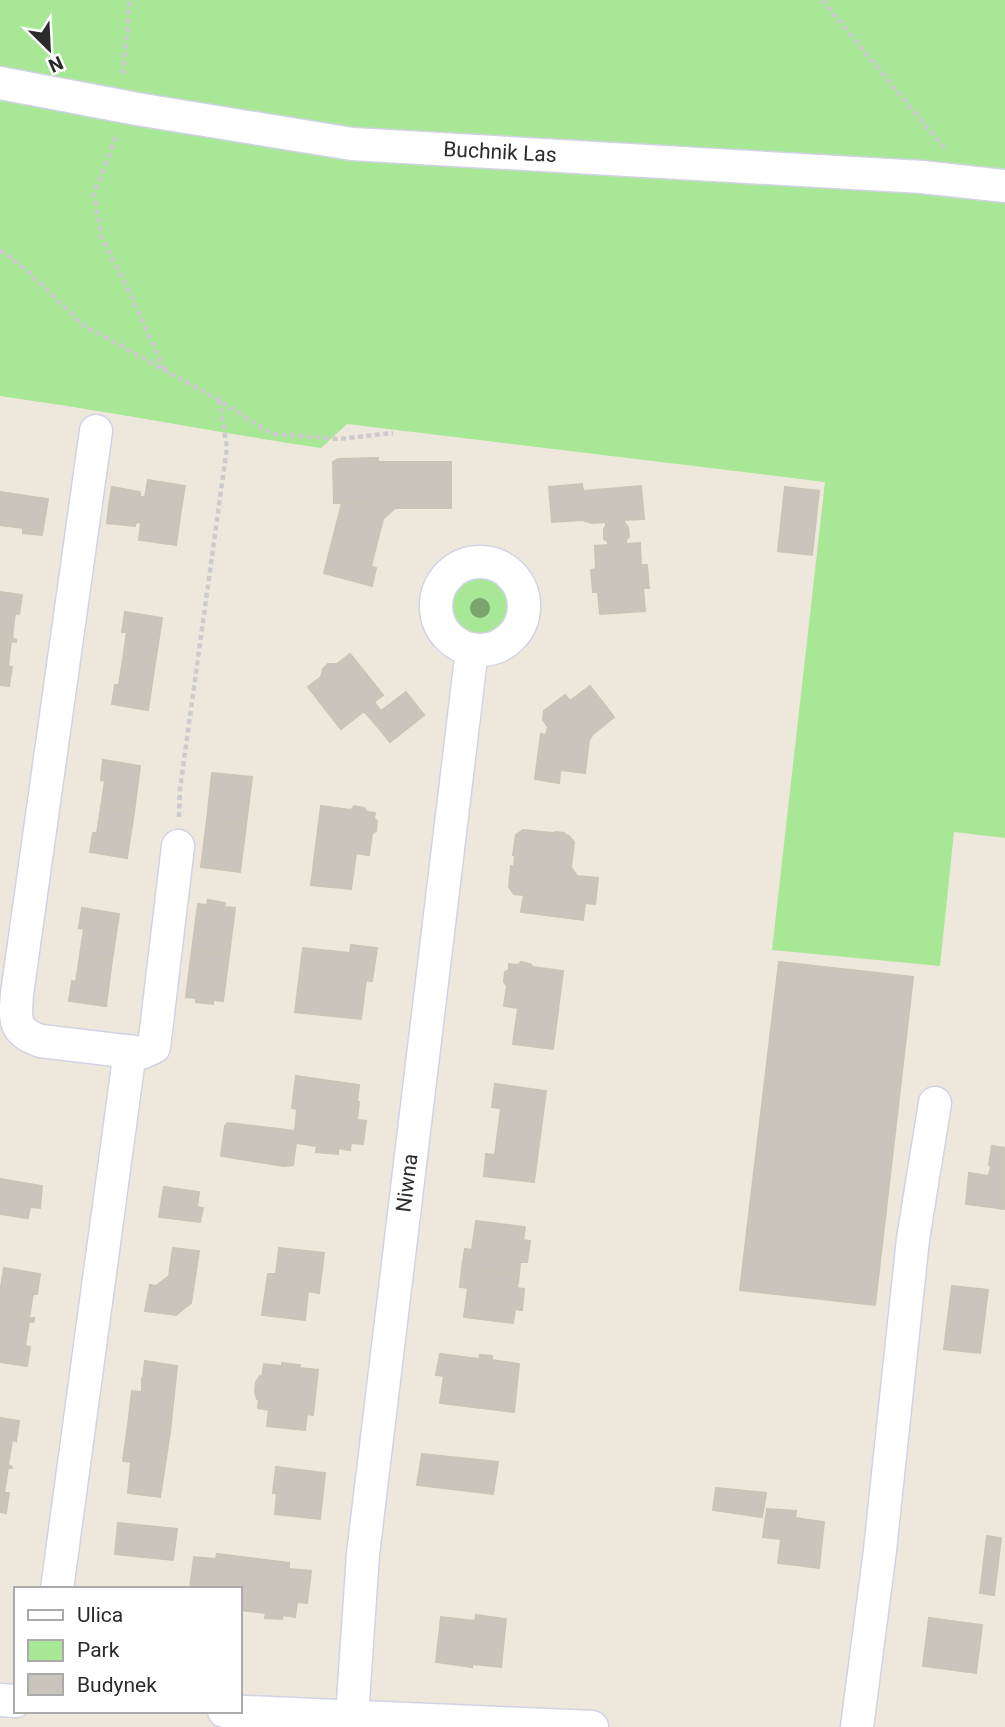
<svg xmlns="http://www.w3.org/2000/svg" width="1005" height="1727" viewBox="0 0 1005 1727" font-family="Roboto,sans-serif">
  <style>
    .green { fill: #a8e796 }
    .building { fill: #c9c5bc; stroke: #c9c5b6; stroke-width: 2 }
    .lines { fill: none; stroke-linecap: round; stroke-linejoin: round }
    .minor-casing { stroke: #d1d3e4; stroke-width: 35 }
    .path { stroke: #ccc; stroke-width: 4.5; stroke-dasharray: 5 3.5; stroke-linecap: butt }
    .minor { stroke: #fff; stroke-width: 32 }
    .tree { fill: #7ca46f }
    .labels { text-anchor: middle; stroke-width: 6; stroke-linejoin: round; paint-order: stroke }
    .street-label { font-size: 21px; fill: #2b2b2b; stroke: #fff }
  </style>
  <rect width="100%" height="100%" fill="#eee8dc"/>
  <path class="green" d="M0,0H1005V838L954,832L940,966L772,950L825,482L347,424L321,448C214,432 107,411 0,396Z
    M452 605a28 28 0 1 1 56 0a28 28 0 1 1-56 0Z"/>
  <path class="building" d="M378,458V462H451V508H395L383,519L366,503H334L333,462L338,459Z
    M148,480L185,486L180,516L109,505L112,487L140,492V497H145Z
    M582,484L583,491L641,486L644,519L624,520L625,524L628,527L629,537L626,540V544L640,543L641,565H647L649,588H643L645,611L600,614L598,592H593L591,570L596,569L595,546L608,545V542L604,539V529L606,526V522L592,523L582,520L552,522L549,487Z
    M785,487L819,491L812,555L778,551Z
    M0,492L48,499L42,535L23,533V528L0,525Z
    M342,503H366L383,519L371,566L376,568L372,586L324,573Z
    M109,505L180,516L176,545L139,540L141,523L136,522L135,526L107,523Z
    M0,592L22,595L19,614L15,613L12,638L16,640L0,638Z
    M125,612L162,618L155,663L123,659L127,632H122Z
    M0,638L16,640V642L11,641L8,666L12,667L9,686L0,685Z
    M350,654L383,695L374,702L381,711L371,719L364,711L341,729L308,687L321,677L323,669L328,664H337Z
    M123,659L155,663L148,710L112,704L115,685H119Z
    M590,686L614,717L593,734L589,740L585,773L560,770L559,783L535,779L541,734L546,735L548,727L543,720L544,711L565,695L570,701Z
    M406,692L424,715L390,742L371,719Z
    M103,760L140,766L134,812L101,807L105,781L101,780Z
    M212,773L252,777L246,825L207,820Z
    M321,806L351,810L354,806L364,808L367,812L375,813L374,818L377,821L376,831L372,834L369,855L356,853L351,889L311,885Z
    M101,807L134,812L127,858L90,852L93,833H97Z
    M207,820L246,825L240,872L201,867Z
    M523,830L553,833L556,832L564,833L566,835L569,836L574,842L571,867L577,876L598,878L595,904L585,903L583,920L521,912L524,895L514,894L509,887L511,866L514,867L515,856L513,855L516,835Z
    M208,900L225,903L224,907L235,908L229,955L192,950L198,904L207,905Z
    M82,908L119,914L112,960L80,955L84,929L79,928Z
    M351,945L377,948L372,981L366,980L361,1019L295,1012L303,948L350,953Z
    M192,950L229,955L223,1001L213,1000V1004L196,1002V998L186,997Z
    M80,955L112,960L106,1006L69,1001L72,981L76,982Z
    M521,962L530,964L533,967L563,971L553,1049L513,1044L518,1008L504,1006L507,986L504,982L505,972L509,970V964L518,965Z
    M779,962L913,977L875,1305L740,1290Z
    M296,1076L359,1085L357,1102H359L357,1120L366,1121L363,1144L351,1143L350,1150L338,1148V1154L316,1152L317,1146L296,1143L293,1165L284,1166L221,1156L225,1126L228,1123L295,1131L297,1109L292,1108Z
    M495,1084L546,1091L534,1182L484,1176L486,1154L495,1155L501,1108L492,1107Z
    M992,1146L1005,1148V1209L966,1204L969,1173L989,1176L991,1166L989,1165Z
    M0,1179L42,1186L40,1208L30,1207L28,1218L0,1214Z
    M164,1187L199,1192L197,1207L203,1208L200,1222L159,1217Z
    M476,1221L525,1227L523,1240L530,1241L527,1262H520L519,1275L462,1268L465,1249L472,1250Z
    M173,1248L199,1251L191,1303L176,1315L145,1311L150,1285L156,1286L169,1276Z
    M279,1248L324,1253L319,1293L308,1291L305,1320L262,1315L268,1274H276Z
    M4,1268L40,1274L37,1294H33L29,1318H34V1320L0,1315V1293Z
    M462,1268L519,1275L517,1288L524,1289L522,1310L515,1309L513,1323L464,1317L468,1288L460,1287Z
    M952,1286L988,1290L980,1353L944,1349Z
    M0,1315L34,1320L33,1322L29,1321L25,1346L30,1347L27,1366L0,1362Z
    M440,1354L479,1359L480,1355L492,1356V1360L519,1364L514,1412L440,1403L444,1376L436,1375Z
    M145,1361L177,1366L170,1432L128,1425L132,1391L142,1392V1378H143Z
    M282,1363L300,1365L299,1368L318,1370L313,1415L307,1414L305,1430L267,1426L269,1410L258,1408L259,1399H257L255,1392L256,1382L260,1376L262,1377L264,1364L282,1366Z
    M0,1418L19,1421L16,1441L12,1440L8,1465L12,1467L0,1465Z
    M128,1425L170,1432L160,1497L128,1493L131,1462L123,1461Z
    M422,1454L498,1462L493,1494L417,1485Z
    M0,1465L12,1467V1468H8L4,1493H9L6,1513L0,1512Z
    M276,1467L325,1473L320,1519L275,1514L277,1493H273Z
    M716,1488L766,1493L762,1517L713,1510Z
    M767,1509L796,1511L795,1518L824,1522L819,1568L778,1563L781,1539L763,1537Z
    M118,1523L177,1529L173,1560L115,1554Z
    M987,1536L1001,1538L994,1595L980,1593Z
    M217,1554L289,1563V1569L311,1571L307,1603L297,1602L295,1617L283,1615L282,1619L265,1618L266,1613L240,1610V1589L190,1588L194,1557L216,1559Z
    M476,1615L506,1619L501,1667L472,1664V1667L436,1662L441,1617L475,1621Z
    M929,1618L982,1625L976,1673L923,1666Z"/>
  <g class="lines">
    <defs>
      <path id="minor" d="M0,83L137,109L352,144L922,177L1005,186
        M96,431L17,994C15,1020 13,1032 41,1041L141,1053L154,1047L178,846
        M436 606a44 44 0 1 1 88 0a44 44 0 1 1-88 0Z
        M57,1589L130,1051
        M0,1700L16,1701
        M224,1711L592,1727
        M352,1717L363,1554L472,650
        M857,1727L880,1550L913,1239L935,1103"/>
    </defs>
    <use href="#minor" class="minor-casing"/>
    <path class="path" d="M822,0L944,148
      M123,74L130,0
      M116,137L94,194L102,239L131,295L164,369
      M0,250L25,269L83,325L219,400L272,434L339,439L393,433
      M179,817L180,789L227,447L219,400"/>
    <use href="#minor" class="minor"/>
  </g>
  <circle class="tree" cx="480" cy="608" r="10"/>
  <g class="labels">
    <g class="street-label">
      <text transform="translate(500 152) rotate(3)" y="7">Buchnik Las</text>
      <text transform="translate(407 1183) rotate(-83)" y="7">Niwna</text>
    </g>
  </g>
  <rect x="14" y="1587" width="228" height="126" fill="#ffffff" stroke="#aaaaaa" stroke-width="2"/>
  <rect x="28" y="1610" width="35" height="10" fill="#ffffff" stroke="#aaaaaa" stroke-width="2"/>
  <text x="77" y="1622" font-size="21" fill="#2b2b2b">Ulica</text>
  <rect x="28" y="1640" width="35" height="21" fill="#a8e796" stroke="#aaaaaa" stroke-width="2"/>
  <text x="77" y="1657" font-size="21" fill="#2b2b2b">Park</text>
  <rect x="28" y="1674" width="35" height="21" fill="#c9c5bc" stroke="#aaaaaa" stroke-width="2"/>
  <text x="77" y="1692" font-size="21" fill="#2b2b2b">Budynek</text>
  <g transform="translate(49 49) rotate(156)" stroke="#ffffff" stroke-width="5" paint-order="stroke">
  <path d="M0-5L12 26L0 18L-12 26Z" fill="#2b2b2b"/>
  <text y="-10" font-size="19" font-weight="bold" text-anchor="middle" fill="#2b2b2b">N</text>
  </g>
</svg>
